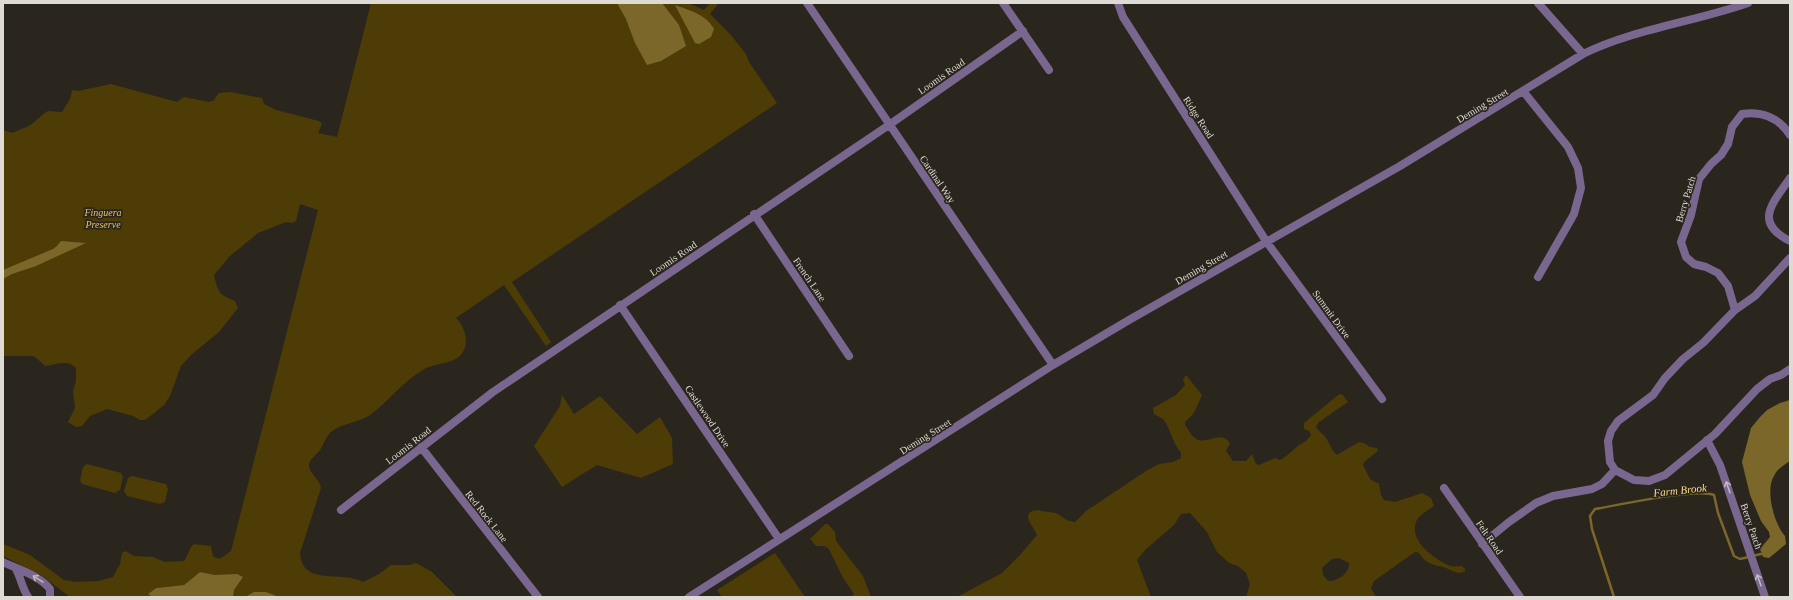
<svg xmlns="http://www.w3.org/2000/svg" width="1793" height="600" viewBox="0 0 1793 600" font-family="Georgia,serif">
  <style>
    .green { fill: #4d3c06; fill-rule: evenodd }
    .water { fill: #7c672a }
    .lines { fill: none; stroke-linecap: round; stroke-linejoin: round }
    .stream { stroke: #7c672a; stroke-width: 2.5 }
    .minor { stroke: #7a678f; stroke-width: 8 }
    .oneway { stroke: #c0b8c0 }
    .labels { text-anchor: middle; stroke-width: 3.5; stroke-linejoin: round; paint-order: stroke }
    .street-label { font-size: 10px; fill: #dedbd5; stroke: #2a261d }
    .park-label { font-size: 10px; font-style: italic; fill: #e2c36a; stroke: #2a261d }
    .water-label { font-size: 11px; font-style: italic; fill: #fddd85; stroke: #2a261d }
  </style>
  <rect width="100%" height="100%" fill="#2a261d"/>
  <path class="green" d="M371,3H688L704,10L710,3H719L710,14L730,34L746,54L749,62L777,103L512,282L551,342L546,346L504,285L456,318C465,327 471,344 460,356C451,364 437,363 426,368C404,380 389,401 370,415C358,423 342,423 331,432C326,436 324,444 320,450C317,454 310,459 309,464C308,473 320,479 321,488L300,553C302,587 342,570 363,582L379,574L391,565H410L416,563L432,572L457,597H219L215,575L200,572L184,585L156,588L148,594L152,597H70L41,575L3,556V544L30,555L64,580L76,582L98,581L113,577L120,564L122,553L125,551L134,556L153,557L165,562L184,561C188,556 189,547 194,544L211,546L213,556C221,562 224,555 231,551L318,210L300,204L296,221L292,223L286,222L258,233L230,256L214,275C218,292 219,295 235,301L238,308L219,332L191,355L181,366L170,396L164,405L153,414L145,420H140L133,416L107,409L90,416L82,426L76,427L68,422L75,408L73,391L76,381V368C67,359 56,365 45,366L34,356H3V130L13,133C19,129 24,129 30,125C37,121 41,115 48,111L62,112L70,99L72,91L74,90L78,91L111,84L177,102L184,97L209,102L213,101L219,93L230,92L262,98L264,104L276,110L319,121L322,124L318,133L337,137Z
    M1186,375L1202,395L1194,413L1185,422C1185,427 1187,427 1189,431C1202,454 1218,426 1230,443L1226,451L1233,461H1246L1252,454L1256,464L1259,465L1275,458L1280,460L1285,457L1299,445L1306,441L1311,435L1309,431L1304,429V423L1338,395L1342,394L1348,402L1319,422L1316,426C1318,432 1323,433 1326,438C1330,444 1331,450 1337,455L1359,442L1364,443L1370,447L1377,448L1378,451L1364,462L1363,465L1370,479L1379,484L1381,495L1384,500L1395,502L1422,493L1431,498L1434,506C1428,510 1419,515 1416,522C1409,542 1435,559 1450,566C1453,567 1458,566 1462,566L1465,569V571C1458,576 1450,569 1443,567C1433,565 1425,563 1419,553L1415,552L1374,581L1371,588L1376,597H1246L1250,584L1246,573L1238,566L1229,563L1217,552L1207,532L1190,513L1181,514L1174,525L1145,550L1137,560L1151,597H957L1002,573L1020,555L1037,535C1035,528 1017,511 1039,510C1045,513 1052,511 1058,514C1066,519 1064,520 1075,522L1086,511L1146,471L1159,464L1173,462L1181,458V453L1175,444L1167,425L1163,419L1154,414L1153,408L1176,395L1185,385L1183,379ZM1339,558L1349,563C1350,573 1337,582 1328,581L1323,575L1322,568L1332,559Z
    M562,395L574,414L600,396L637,434L660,417L672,438L673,464L641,478L597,465L562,487L534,446L560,406Z
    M87,464L121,473L123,477L120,490L115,493L82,484L80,480L83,467Z
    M132,476L166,484L168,489L165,502L160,504L127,496L124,491L128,478Z
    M825,524H828L835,532L836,541L863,576L871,597H850L854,594L842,576L829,549L824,546H816L810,539Z
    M775,553L805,597H722L717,590Z"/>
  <path class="water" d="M617,3H662L679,25L686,46L661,61L647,65L635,43L626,19Z
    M675,5C689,10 707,15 714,29L711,37L699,44L695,43Z
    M61,241L86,243L36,266L12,274L3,279V270L53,249L57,246Z
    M1790,400V461C1784,465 1777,469 1774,476C1765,490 1774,524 1785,536L1786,544L1769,558L1763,557L1760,549L1770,537L1769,532L1761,521L1750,495L1742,462L1751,428L1760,417L1767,410L1780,403Z
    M200,572L215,575L237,574L243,577L234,590L233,597H152L148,594L156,588L184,585Z
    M254,592H266L279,597H245Z"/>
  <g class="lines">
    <path class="stream" d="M1614,597L1592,529L1590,516L1595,509C1619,505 1696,488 1714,495L1718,513L1734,556L1740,559L1765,553"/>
    <path class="minor" d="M807,3L1053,365
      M1003,3L1049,70
      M1118,3L1123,17L1266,241L1382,399
      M1538,3L1583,54
      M1523,91L1568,147L1578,168L1581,188L1574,214L1538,277
      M1790,178C1774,202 1752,222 1790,241
      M754,214L849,356
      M1790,258L1755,296L1735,310L1703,343L1683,359L1665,378L1653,395L1618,421L1611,431L1608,441L1610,462L1615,470L1634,480L1649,481L1665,475L1715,434L1757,389L1770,379L1781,375L1790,369
      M620,305L779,539
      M1735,310L1728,286L1718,273L1706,267L1694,264L1686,257L1681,242L1691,215L1699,179L1711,164L1721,155L1728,144L1732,127L1742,114C1762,111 1779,118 1790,135
      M1707,440L1720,465L1765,597
      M421,447L538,597
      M1444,488L1520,597
      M341,510L493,392L889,125L1023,31
      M1482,544L1509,522L1536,503L1553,496L1592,489L1602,484L1615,470
      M3,562C19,570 39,575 50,589V597
      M16,569C21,578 22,588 28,597
      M689,597L1053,365L1129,320L1400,166L1583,54C1634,29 1694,22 1748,3"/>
  </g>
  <defs><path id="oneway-shaft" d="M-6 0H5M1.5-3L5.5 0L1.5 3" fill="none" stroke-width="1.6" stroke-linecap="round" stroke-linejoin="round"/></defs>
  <g class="oneway">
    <use href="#oneway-shaft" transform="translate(1728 487) rotate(-109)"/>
    <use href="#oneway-shaft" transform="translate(38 579) rotate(-148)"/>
    <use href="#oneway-shaft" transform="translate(1759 580) rotate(-109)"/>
  </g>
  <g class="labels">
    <g class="street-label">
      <text transform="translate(941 76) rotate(-35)" y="4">Loomis Road</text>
      <text transform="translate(1482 105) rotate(-31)" y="4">Deming Street</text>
      <text transform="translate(1199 117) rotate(57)" y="4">Ridge Road</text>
      <text transform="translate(938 179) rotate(56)" y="4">Cardinal Way</text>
      <text transform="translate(1685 199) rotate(-73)" y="4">Berry Patch</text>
      <text transform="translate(673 258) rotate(-34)" y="4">Loomis Road</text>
      <text transform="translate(1201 267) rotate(-30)" y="4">Deming Street</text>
      <text transform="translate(810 279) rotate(56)" y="4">French Lane</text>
      <text transform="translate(1332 314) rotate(54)" y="4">Summit Drive</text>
      <text transform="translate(708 416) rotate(56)" y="4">Castlewood Drive</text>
      <text transform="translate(925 436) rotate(-32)" y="4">Deming Street</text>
      <text transform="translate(408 445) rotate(-38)" y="4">Loomis Road</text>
      <text transform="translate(487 516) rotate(52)" y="4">Red Rock Lane</text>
      <text transform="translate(1752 526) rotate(71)" y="4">Berry Patch</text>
      <text transform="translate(1490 537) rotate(55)" y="4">Felt Road</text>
    </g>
    <g class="park-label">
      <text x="103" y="216">Finguera<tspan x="103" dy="12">Preserve</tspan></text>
    </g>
    <g class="water-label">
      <text transform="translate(1680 490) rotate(-6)" y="4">Farm Brook</text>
    </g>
  </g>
  <rect width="1793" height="600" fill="none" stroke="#dedbd5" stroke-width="8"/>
</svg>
